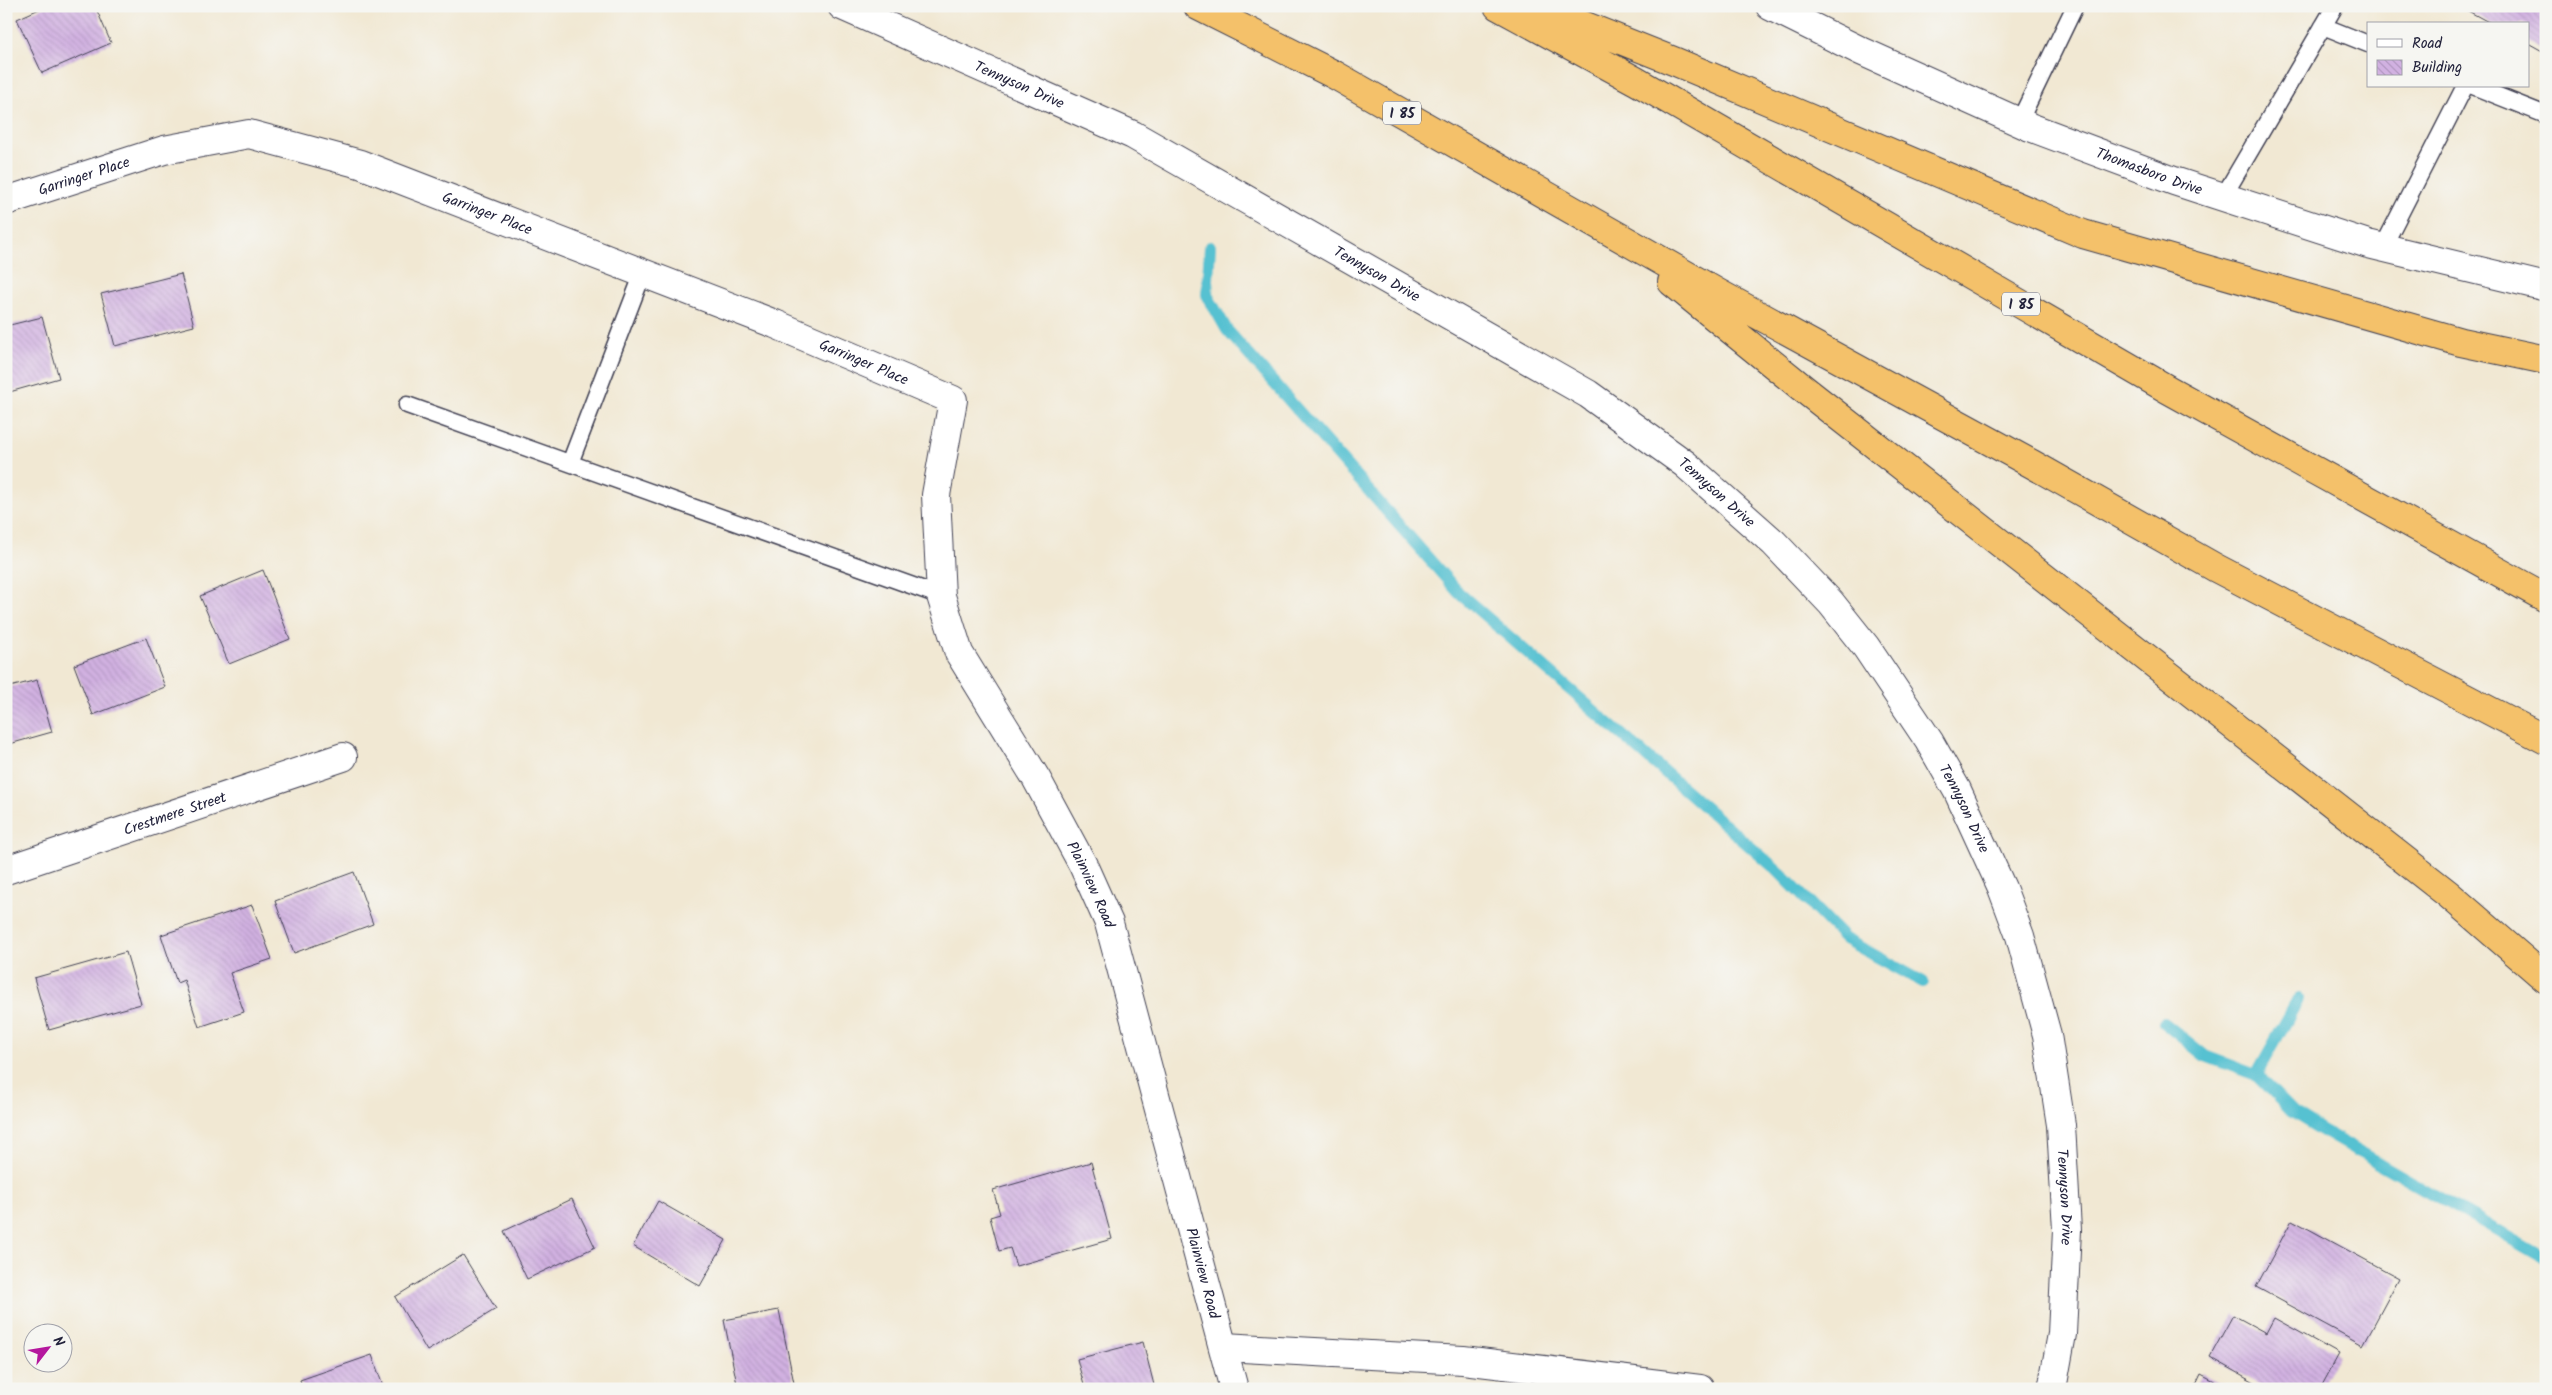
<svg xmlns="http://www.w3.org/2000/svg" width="2552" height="1395" viewBox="0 0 2552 1395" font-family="Kalam,sans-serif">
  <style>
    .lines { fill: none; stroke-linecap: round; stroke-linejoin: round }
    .stream { stroke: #56c1d1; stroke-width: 12 }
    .building { fill: url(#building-back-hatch) }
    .lane-casing { stroke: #414052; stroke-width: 19 }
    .street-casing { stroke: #414052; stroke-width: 30 }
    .highway-casing { stroke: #414052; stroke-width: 30 }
    .lane { stroke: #fff; stroke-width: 16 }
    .street { stroke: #fff; stroke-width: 28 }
    .highway { stroke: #f4c16a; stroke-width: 28 }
    .labels { text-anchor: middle; stroke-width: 4; stroke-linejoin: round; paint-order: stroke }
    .shield { fill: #f6f6f2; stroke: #626272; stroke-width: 1 }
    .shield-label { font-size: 14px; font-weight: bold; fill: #22223b }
    .street-label { font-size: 15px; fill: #22223b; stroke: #f6f6f2 }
  </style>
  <defs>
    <pattern id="building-back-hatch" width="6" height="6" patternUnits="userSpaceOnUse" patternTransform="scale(1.25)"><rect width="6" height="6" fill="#d1b1e1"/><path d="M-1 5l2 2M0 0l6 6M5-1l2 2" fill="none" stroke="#b398c2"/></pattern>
  </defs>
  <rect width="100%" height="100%" fill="#f6f6f2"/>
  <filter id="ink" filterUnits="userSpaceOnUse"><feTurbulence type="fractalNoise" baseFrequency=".02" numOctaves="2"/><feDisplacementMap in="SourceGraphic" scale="10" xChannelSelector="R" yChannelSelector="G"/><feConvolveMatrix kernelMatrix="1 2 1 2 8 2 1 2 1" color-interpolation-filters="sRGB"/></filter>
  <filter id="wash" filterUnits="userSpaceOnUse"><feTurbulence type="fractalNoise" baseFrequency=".0096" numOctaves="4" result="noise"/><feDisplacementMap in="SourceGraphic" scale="20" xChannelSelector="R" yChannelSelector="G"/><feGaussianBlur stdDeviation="1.12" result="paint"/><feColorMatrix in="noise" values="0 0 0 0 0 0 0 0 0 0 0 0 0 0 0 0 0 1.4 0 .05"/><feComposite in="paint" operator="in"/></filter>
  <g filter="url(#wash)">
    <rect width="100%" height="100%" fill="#f1e8d3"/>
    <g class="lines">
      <path class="stream" d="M1210,247L1207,295L1227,330L1459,593L1777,870L1845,939L1923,982
        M2164,1023L2205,1056L2256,1075L2292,1112L2328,1134L2546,1259
        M2256,1075L2299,998"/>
    </g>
    <g id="blocks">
      <path class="building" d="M46,6H95L111,43L42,73L17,19Z
        M2459,6H2546V53L2528,43V24H2492Z
        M181,274L194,326L115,346L101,294Z
        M42,317L59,378L6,393V326Z
        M263,570L290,639L229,664L200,596Z
        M146,638L165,687L93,715L74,665Z
        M37,680L52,732L6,745V688Z
        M354,872L373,924L294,953L275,901Z
        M252,905L272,959L230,973L244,1012L199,1027L184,980L177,983L161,935Z
        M126,952L141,1004L49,1030L34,978Z
        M1091,1162L1112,1239L1016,1266L1010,1248L999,1251L990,1217L1000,1214L993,1190Z
        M572,1199L595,1247L527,1279L504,1231Z
        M658,1201L726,1240L700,1286L633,1246Z
        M2292,1220L2399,1278L2363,1345L2256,1287Z
        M463,1255L496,1309L427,1351L395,1297Z
        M779,1310L795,1388L738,1389L724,1320Z
        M2233,1315L2266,1333L2274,1318L2339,1354L2320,1389H2267L2210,1357Z
        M1143,1342L1155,1389H1085L1077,1359Z
        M372,1355L384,1389H303L300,1380Z
        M2201,1374L2230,1389H2194Z"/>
    </g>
  </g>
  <g filter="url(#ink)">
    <use href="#blocks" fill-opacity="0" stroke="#414052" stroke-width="1"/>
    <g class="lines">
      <defs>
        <path id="lane" d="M2323,26L2368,44
          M2473,86L2546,115
          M2019,122L2075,6
          M2223,197L2335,6
          M2383,247L2465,86
          M407,405L941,596
          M570,463L643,273"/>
        <g id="street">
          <path id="s1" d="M842,6L1133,135L1588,394L1685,464L1774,543L1831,603L1866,647L1929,741L1957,790L2002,888L2020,936L2047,1035L2061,1125L2067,1230L2062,1334L2052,1389"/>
          <path id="s2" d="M1770,6L1861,51L2030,127L2174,181L2368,244L2546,287"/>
          <path id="s3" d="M6,201L164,150L249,134L360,164L775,324L953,400L936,495L941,596L959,653L1036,778L1083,865L1109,923L1234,1389"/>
          <path id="s4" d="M6,870L343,757"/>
          <path d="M1224,1347L1463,1360L1700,1389"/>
        </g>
        <path id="highway" d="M1198,6L1335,75L1718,293L2032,464L2216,568L2546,740
          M1498,6L1636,81L2169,390L2546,598
          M1535,6L1676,62L2083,234L2461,342L2546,360
          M1672,282L1805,390L2448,894L2546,979"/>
      </defs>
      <use href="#lane" class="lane-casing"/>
      <use href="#street" class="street-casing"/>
      <use href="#highway" class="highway-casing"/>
      <use href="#lane" class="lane"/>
      <use href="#street" class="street"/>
      <use href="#highway" class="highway"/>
    </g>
  </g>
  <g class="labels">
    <g class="shield">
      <rect x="1383" y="101.5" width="38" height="23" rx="4"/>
      <rect x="2002" y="292.5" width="38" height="23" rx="4"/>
    </g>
    <g class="shield-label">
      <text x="1402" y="118">I 85</text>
      <text x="2021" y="309">I 85</text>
    </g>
    <g class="street-label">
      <text dy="5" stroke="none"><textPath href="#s1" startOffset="194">Tennyson Drive</textPath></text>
      <text dy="5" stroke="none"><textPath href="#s2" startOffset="414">Thomasboro Drive</textPath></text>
      <text dy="5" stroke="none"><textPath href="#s3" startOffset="82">Garringer Place</textPath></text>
      <text dy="5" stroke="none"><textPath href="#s3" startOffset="504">Garringer Place</textPath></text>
      <text dy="5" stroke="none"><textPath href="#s1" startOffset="599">Tennyson Drive</textPath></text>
      <text dy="5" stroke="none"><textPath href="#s3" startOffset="909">Garringer Place</textPath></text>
      <text dy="5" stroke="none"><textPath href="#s1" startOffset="1004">Tennyson Drive</textPath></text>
      <text dy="5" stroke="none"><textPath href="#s1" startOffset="1409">Tennyson Drive</textPath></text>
      <text dy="5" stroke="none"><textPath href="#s4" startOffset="178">Crestmere Street</textPath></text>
      <text dy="5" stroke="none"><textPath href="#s3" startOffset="1530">Plainview Road</textPath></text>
      <text dy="5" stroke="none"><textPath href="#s1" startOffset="1814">Tennyson Drive</textPath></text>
      <text dy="5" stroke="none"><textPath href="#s3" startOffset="1935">Plainview Road</textPath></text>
    </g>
  </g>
  <rect width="2552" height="1395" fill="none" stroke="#f6f6f2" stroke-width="25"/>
  <rect x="2367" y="22" width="162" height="65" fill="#f6f6f2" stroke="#a1a1a9"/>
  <rect x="2377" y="39" width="25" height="8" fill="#ffffff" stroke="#a1a1a9"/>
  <text x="2412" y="48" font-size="15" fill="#22223b">Road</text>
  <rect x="2377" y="60" width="25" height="15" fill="url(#building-back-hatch)" stroke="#a1a1a9"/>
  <text x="2412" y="72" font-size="15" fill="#22223b">Building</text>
  <g transform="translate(48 1348) rotate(59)"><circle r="24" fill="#f6f6f2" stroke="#a1a1a9"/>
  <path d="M0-4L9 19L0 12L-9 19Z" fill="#b5179e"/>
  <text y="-8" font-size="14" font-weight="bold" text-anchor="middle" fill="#22223b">N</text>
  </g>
</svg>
